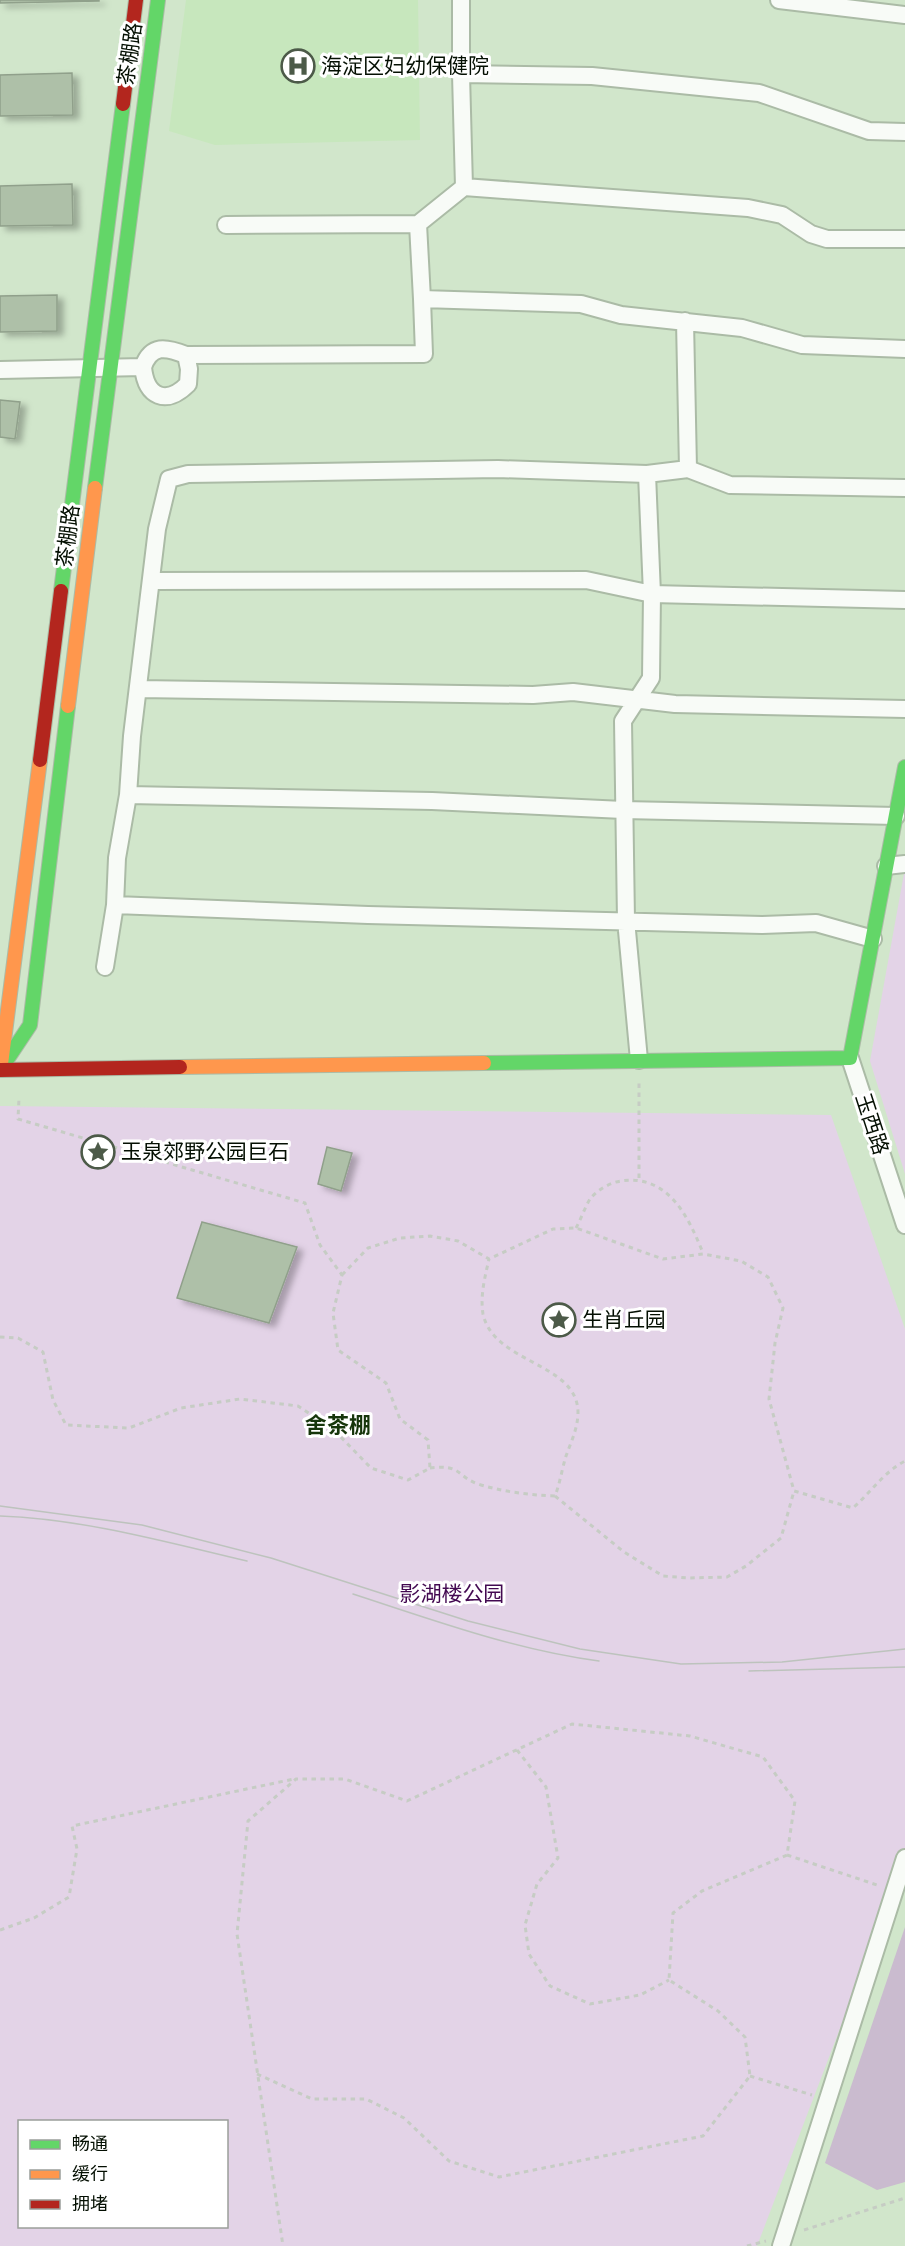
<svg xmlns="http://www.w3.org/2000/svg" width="905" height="2246" viewBox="0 0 905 2246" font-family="Barlow,'Noto Sans SC',sans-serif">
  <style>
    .built { fill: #c7e7bd }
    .green { fill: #e3d3e7; fill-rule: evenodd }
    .forest { fill: #cabbcf }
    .building { fill: #aec0a8; stroke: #90a08b; stroke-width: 1.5; filter: url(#shadow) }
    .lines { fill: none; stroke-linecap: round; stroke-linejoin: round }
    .street-casing { stroke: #abbba6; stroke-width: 20 }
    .fast-casing { stroke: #abbba6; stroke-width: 16 }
    .slow-casing { stroke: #abbba6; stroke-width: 16 }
    .jam-casing { stroke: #abbba6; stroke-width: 16 }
    .path { stroke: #c6ccc4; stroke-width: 3; stroke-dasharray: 4.5 4.5; stroke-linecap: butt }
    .street { stroke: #f8fbf7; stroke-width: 16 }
    .fast { stroke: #63d668; stroke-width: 14 }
    .slow { stroke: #ff974d; stroke-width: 14 }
    .jam { stroke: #b3261e; stroke-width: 14 }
    .tram { stroke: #bdc3bd; stroke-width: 1.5 }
    .labels { text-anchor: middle; stroke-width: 6; stroke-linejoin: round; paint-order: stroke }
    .street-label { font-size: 21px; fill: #040f02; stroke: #fff }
    .poi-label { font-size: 21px; fill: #040f02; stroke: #fff; text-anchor: start }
    .park-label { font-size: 21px; fill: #430951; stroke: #fff }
    .neighbourhood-label { font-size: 22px; font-weight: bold; fill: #16350b; stroke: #fff }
  </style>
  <defs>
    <filter id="shadow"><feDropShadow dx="6" dy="4" stdDeviation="3" flood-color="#0004"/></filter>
  </defs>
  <rect width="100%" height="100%" fill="#d1e6cb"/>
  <path class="built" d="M186,0H418L420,140L215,145L169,131Z"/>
  <path class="green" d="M905,868V1174L870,1061Z
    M0,1106L831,1115L905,1329V1858L757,2246H0ZM20,2122H226V2226H20Z"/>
  <path class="forest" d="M905,1927V2182L877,2190L825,2163Z"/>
  <path class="building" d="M0,0H99V1L0,3Z
    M72,73L73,115L0,116V75Z
    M72,184L73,225L0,226V186Z
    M57,295V331L0,332V296Z
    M0,400L20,402L15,439L0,437Z
    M327,1147L352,1153L341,1191L318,1184Z
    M202,1222L297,1247L269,1323L177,1298Z"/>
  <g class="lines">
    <defs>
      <path id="street" d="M461,0V74L592,76L759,93L869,131L905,132
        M779,0L905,15
        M461,74L464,187
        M418,224L422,299L581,304L621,315L742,328L802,345L905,349
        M226,225L418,224L464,187L748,208L782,215L811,234L827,239H905
        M685,321L688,469
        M143,367C146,397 166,406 188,384L189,369L186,355
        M0,370L143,367C151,344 166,347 186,355L424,354L422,299
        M647,474L652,594L905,600
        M151,581L586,580L652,594L651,678L623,721L626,920L639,1060
        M139,689L533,695L573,692L675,704L905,709
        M128,795L432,801L623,810L896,816
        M886,866L905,864
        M115,905L368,915L762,925L816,923L873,939
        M105,967L115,905L117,858L128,795L132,736L157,529L169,479L188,474L498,469L647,474L688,469L730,485L905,488
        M850,1058L905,1225
        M781,2246L905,1858"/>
      <path id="fast" d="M95,488L158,0
        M61,591L123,104
        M484,1063L850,1058L905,767
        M0,1070L30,1025L68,706"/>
      <path id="slow" d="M68,706L95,488
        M1,1064L40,760
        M180,1067L484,1063"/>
      <path id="jam" d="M123,104L136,0
        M40,760L61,591
        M0,1070L180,1067"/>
    </defs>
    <use href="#street" class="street-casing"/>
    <use href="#fast" class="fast-casing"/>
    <use href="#slow" class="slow-casing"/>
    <use href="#jam" class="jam-casing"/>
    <path class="path" d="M639,1178V1081
      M576,1228C581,1219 585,1207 590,1199C597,1190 611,1182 621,1181C668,1174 688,1216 703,1253
      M342,1275L368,1248L400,1238L430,1236L458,1241L489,1259L553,1229L576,1228L663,1259L703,1254L741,1261L768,1277L783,1308L775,1343L769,1399L794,1491L853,1508C871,1492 884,1472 905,1461
      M0,1337L18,1338L43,1352L53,1400L66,1425L129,1428L181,1408L240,1399L298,1406L334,1430L371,1468L408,1480L430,1468L428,1440L400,1419L386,1383L338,1350L333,1313L342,1275L320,1245L305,1203L18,1119L19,1098
      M430,1468C464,1464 455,1477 481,1485C505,1492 529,1495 555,1496C560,1483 562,1469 566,1456C571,1442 578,1428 578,1412C577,1362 494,1364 483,1314C480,1295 485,1277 489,1259
      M555,1496L624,1552L663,1576L689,1578L727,1577L746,1566L781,1538L794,1491
      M517,1750L546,1787L558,1858L537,1884L525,1925L529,1954L550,1986L590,2004L640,1995L669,1980
      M787,1855L880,1886
      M0,1930L34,1918L69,1897L77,1849L72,1826L294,1779
      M257,2074L312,2099H366L404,2118L449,2161L499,2177L703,2136L750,2076L745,2037L718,2011L669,1980L673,1913L702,1891L787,1855L795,1801L763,1757L690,1736L572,1724L407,1801L345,1779H296L248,1821L237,1934L283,2246
      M750,2076L812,2095
      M804,2230L905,2198
      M747,2246L766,2241"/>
    <use href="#street" class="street"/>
    <use href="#fast" class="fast"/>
    <use href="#slow" class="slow"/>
    <use href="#jam" class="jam"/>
    <path class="tram" d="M0,1506L142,1525L271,1558L468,1621L580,1649L681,1664L782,1662L905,1649
      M0,1516C84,1519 166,1542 247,1561
      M353,1594C433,1620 515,1650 599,1661
      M749,1671L905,1667"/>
  </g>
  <defs>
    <symbol id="hospital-ring" viewBox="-11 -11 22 22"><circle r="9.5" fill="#fff" stroke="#4c5a48" stroke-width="1.5"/><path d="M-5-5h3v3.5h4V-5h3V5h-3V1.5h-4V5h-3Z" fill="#4c5a48"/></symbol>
    <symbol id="sight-ring" viewBox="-11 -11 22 22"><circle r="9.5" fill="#fff" stroke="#4c5a48" stroke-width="1.5"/><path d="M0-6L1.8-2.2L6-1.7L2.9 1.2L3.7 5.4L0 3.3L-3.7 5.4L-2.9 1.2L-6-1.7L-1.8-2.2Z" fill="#4c5a48"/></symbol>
  </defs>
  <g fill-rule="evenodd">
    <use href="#hospital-ring" x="279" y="47" width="38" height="38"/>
    <use href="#sight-ring" x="79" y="1133" width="38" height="38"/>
    <use href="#sight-ring" x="540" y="1301" width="38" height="38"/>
  </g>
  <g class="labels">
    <g class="street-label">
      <text transform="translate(130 54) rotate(-82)" y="7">茶棚路</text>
      <text transform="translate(68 536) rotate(-83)" y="7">茶棚路</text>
      <text transform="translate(872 1124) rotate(72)" y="7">玉西路</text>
    </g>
    <g class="poi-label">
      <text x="321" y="73">海淀区妇幼保健院</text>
      <text x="121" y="1159">玉泉郊野公园巨石</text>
      <text x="582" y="1327">生肖丘园</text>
    </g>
    <g class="park-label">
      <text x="452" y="1601">影湖楼公园</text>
    </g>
    <g class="neighbourhood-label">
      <text x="338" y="1433">舍茶棚</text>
    </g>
  </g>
  <rect x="18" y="2120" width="210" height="108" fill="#ffffff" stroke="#9b9f9a" stroke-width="1.5"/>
  <rect x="30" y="2140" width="30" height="9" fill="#63d668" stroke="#9b9f9a" stroke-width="1.5"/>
  <text x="72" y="2150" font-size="18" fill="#040f02">畅通</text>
  <rect x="30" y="2170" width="30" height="9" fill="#ff974d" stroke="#9b9f9a" stroke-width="1.5"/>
  <text x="72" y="2180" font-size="18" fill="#040f02">缓行</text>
  <rect x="30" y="2200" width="30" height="9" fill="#b3261e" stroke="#9b9f9a" stroke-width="1.5"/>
  <text x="72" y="2210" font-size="18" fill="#040f02">拥堵</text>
</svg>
